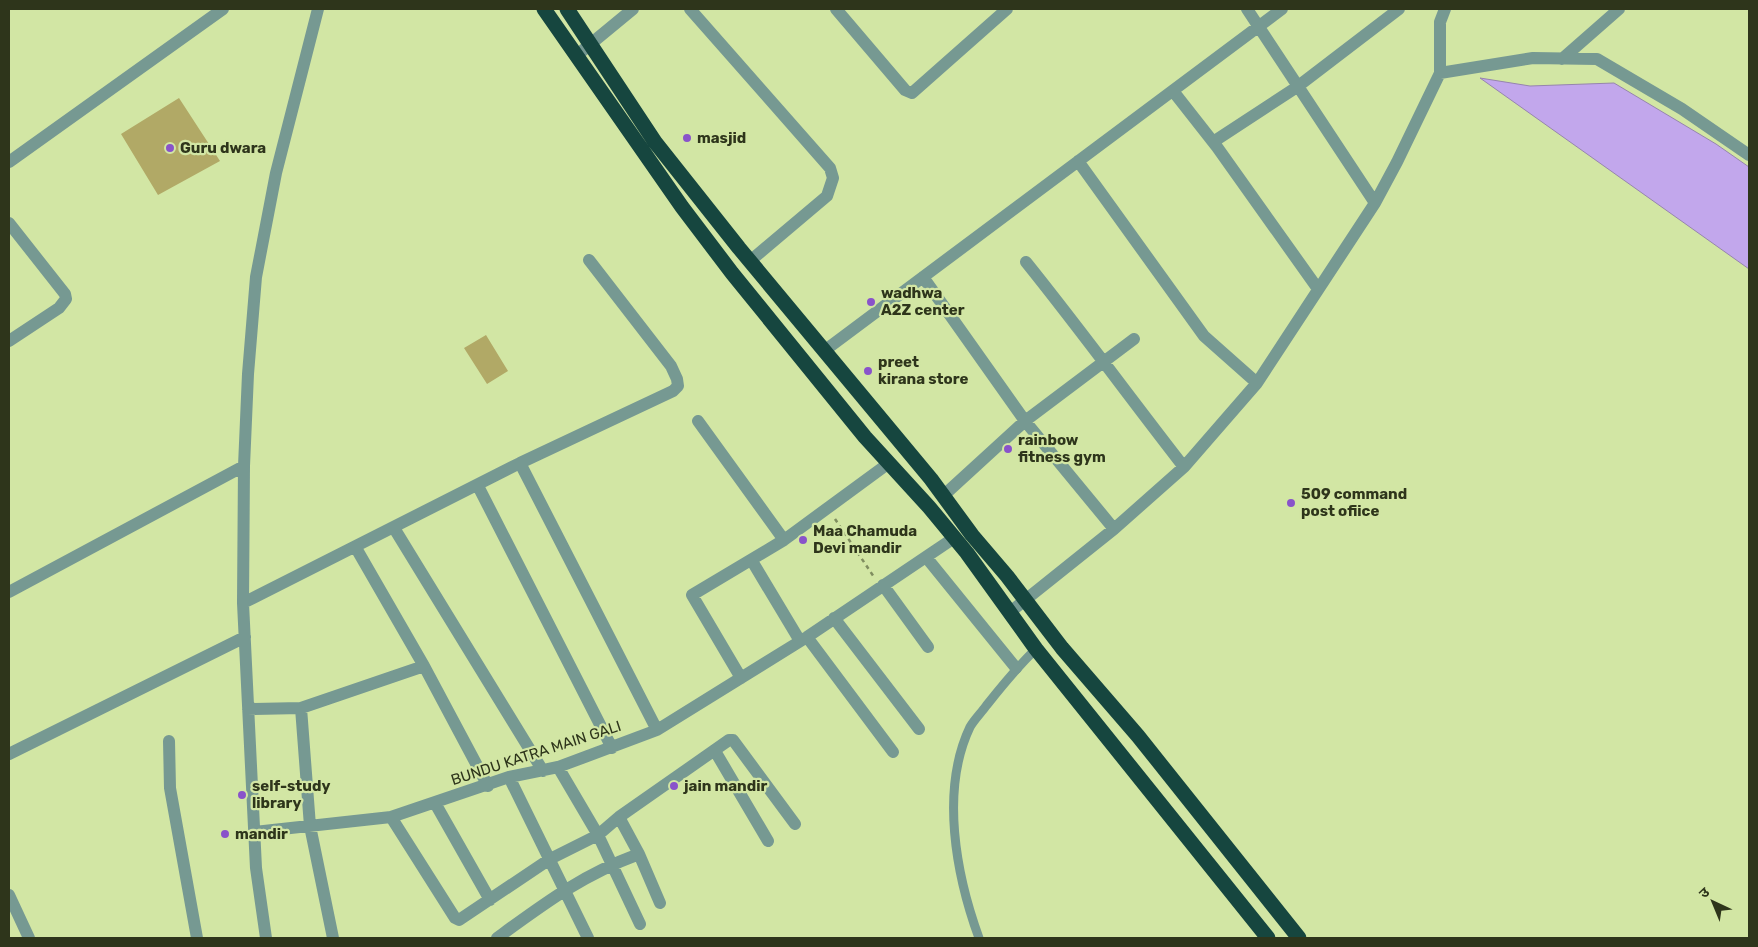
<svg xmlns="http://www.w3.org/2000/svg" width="1758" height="947" viewBox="0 0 1758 947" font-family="Rubik,'Noto Sans Devanagari',sans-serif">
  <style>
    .water { fill: #c2a7ec; stroke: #9685ad }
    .building { fill: #b1a966 }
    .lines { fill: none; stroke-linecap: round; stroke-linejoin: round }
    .path { stroke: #7f8d5f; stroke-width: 2.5; stroke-dasharray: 4 4; stroke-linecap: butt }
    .lane { stroke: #769992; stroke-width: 9 }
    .street { stroke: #769992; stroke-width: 12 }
    .highway { stroke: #16463f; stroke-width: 15 }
    .poi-dot { fill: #8953ca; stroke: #d2e6a4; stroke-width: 2 }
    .labels { text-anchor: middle; stroke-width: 4.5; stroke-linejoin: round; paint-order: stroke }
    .poi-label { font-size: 15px; font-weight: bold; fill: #2e351b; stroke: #d2e6a4; text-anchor: start }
    .street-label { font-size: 15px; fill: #2e351b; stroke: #d2e6a4 }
  </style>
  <rect width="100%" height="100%" fill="#d2e6a4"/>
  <path class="water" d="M1480,78L1530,86L1614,83L1716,144L1749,167V269Z"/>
  <path class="building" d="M179,98L220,161L158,195L121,134Z
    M486,335L508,371L487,384L464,348Z"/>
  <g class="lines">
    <path class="path" d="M835,519L874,577"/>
    <path class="lane" d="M979,938C956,875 940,790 970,727C974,720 981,713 986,706C1002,686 1017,667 1036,649"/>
    <path class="street" d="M690,9L830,168L833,178L827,196L750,261
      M836,9L905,90L912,93L1007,9
      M1247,9L1375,203
      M576,56L633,9
      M1562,59L1619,9
      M1440,73L1533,58L1597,59L1682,109L1749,155
      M1173,91L1217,147L1318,289
      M1213,142L1297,87L1399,9
      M1078,161L1204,336L1257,383
      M9,162L223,9
      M9,223L65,294L66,299L59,308L9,341
      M1026,262C1080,329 1131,399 1184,467
      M923,277L1025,421L1114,529
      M824,351L1282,9
      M698,421L784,540
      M520,463L657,730
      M478,486L612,748
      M943,496L1025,421L1134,339
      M394,528L543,771
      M356,548L424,666L488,786
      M926,557L1016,668
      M752,561L800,641
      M883,585L928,647
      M9,592L244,466
      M243,603L520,463L673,391L678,386L677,379L671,366L589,260
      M1009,613L1114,529L1184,467L1257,383L1375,203L1397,162L1440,73V22L1445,9
      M834,618L919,729
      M807,637L893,752
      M741,678L692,595L784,540L889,463
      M301,708L310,826L333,938
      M248,709L301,708L424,666
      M169,741L170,788L197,938
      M715,751L768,841
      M9,754L245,637
      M558,767L598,835L640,924
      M509,777L588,938
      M435,803L490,900
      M391,817L455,918L459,920L550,859L598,835L619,817L729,740H733L795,824
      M619,817L639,854
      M254,832L391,817L509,777L558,767L657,730L807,637L954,538
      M9,895L29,938
      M266,938L256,868L243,603L244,466L248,374L256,277L276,173L318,9
      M497,938C545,903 582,875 639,854L660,903"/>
    <path class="highway" d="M544,9L682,207L732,273L865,437L929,507L967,553L1036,649L1268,938
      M567,9L655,142L739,248L931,479L972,535L1007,576L1062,648L1138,736L1299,938"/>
  </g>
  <g class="poi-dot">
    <circle cx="687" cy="138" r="5"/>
    <circle cx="170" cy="148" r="5"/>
    <circle cx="871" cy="302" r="5"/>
    <circle cx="868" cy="371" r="5"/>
    <circle cx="1008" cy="449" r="5"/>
    <circle cx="1291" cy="503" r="5"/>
    <circle cx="803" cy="540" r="5"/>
    <circle cx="674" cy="786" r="5"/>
    <circle cx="242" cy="795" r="5"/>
    <circle cx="225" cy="834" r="5"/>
  </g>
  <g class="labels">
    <g class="poi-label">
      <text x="697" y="143">masjid</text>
      <text x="180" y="153">Guru dwara</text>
      <text x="881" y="298">wadhwa<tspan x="881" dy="17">A2Z center</tspan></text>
      <text x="878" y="367">preet<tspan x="878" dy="17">kirana store</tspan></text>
      <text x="1018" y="445">rainbow<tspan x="1018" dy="17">fitness gym</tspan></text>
      <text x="1301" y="499">509 command<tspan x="1301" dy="17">post ofiice</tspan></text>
      <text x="813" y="536">Maa Chamuda<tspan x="813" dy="17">Devi mandir</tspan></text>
      <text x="252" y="791">self-study<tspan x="252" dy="17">library</tspan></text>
      <text x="684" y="791">jain mandir</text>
      <text x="235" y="839">mandir</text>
    </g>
    <g class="street-label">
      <text transform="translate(536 753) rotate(-18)" y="5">BUNDU KATRA MAIN GALI</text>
    </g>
  </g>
  <rect width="1758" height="947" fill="none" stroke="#2e351b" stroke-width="20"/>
  <g transform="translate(1713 902) rotate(316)" stroke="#d2e6a4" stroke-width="4" paint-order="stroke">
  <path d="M0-4L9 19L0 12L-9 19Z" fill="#2e351b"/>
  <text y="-8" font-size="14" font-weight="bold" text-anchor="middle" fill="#2e351b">उ</text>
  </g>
</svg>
